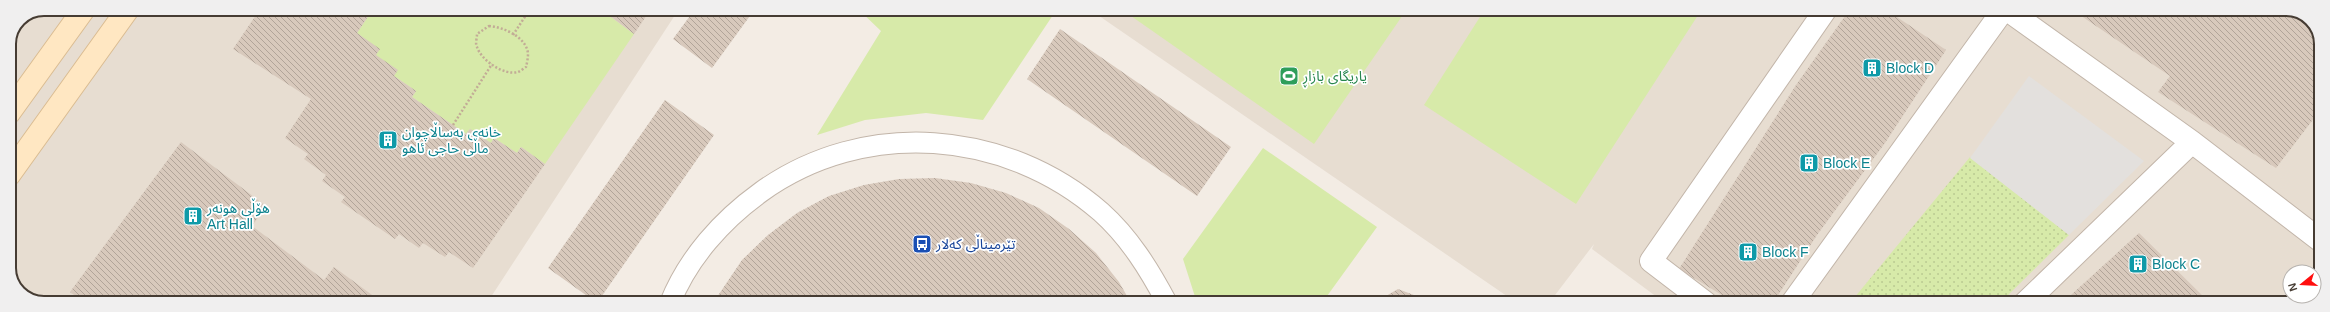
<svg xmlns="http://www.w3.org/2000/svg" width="2330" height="312" viewBox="0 0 2330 312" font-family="Arial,'Noto Sans Arabic',sans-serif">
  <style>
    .residential { fill: #e7ddd1 }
    .green { fill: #d7eaa9 }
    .park { fill: url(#park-dots) }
    .parking { fill: #e3e0dd }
    .building { fill: url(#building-back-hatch) }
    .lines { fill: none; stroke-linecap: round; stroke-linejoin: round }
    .lane-casing { stroke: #c2b5a9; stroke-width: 22 }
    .street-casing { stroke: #c2b5a9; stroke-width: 24 }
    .secondary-casing { stroke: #dabc92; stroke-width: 24 }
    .path { stroke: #c2ac96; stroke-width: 2.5; stroke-dasharray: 2 2; stroke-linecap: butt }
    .lane { stroke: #fff; stroke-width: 20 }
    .street { stroke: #fff; stroke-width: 22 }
    .secondary { stroke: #ffe7c2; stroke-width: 22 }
    .labels { text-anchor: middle; stroke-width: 3.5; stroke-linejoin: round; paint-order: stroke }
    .culture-label { font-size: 14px; fill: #0d838f; stroke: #fff; text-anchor: start }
    .leisure-label { font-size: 14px; fill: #27864d; stroke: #fff; text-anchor: start }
    .transit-label { font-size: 14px; fill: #164399; stroke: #fff; text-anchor: start }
    .rim { fill: none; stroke: #463c33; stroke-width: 2 }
  </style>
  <defs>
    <pattern id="park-dots" width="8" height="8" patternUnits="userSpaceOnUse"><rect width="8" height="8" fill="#d7eaa9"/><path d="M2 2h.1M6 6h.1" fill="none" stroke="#baca92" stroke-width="1.8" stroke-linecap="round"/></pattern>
    <pattern id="building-back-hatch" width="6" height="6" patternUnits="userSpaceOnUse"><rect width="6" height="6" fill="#d8c9bc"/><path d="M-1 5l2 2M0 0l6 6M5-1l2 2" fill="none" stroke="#b1a499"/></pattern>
  </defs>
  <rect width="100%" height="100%" fill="#f3ece4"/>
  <path class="residential" d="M44,9H679L487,303H40L19,293L9,272V44L19,19Z
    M1089,9H2290L2321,40V272L2314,285V272H2290V296H2304L2286,303H1665L1592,249L1594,244L1549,303H1517Z"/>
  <path class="green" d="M373,9H611L614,11L611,17L634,34L545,164L521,147L517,153L494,138L491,143L470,129L466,134L412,97L416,91L394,76L357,33Z
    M858,9H1057L983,120L926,113L865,120L817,135L881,31Z
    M1121,9H1407L1314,144Z
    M1485,9H1702L1576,204L1424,105Z
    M1263,148L1377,227L1322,303H1197L1183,259Z"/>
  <path class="park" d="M1970,157L2069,235L2000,303H1850Z"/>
  <path class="parking" d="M2029,76L2144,161L2069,235L1970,158Z"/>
  <path class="building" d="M260,9H373L357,33L380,49L376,55L398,70L394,76L416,91L412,97L466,134L470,129L491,143L494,138L517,153L521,147L545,164L473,268L449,252L445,257L423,243L419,248L399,234L395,239L341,202L345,197L322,181L326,175L304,159L308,154L285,138L311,99L233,49Z
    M611,9H651L634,34L610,16L614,11Z
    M695,9H755L712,68L673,39Z
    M1850,9H1885L1946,50L1885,143L1817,235L1773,303H1735L1679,269L1796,85Z
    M2071,9H2290L2311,19L2321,40V109L2276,168L2158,92L2170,76Z
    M1060,29L1231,147L1197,196L1027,79Z
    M665,100L714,135L597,303L548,268Z
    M181,142L266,206L252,226L324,280L334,267L383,303H85L70,292Z
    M935,178L971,183L1006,193L1039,208L1069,229L1096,253L1119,282L1131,303H954L939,298L910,295L875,303H713L742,260L768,235L797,213L829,196L864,185L899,179Z
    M2139,233L2210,303H2063L2071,295Z
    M1398,289L1435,303H1378L1379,300Z"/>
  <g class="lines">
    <defs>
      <path id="lane" d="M670,303C688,258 722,220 761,192C864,118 1006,129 1101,212C1129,237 1149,269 1167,303"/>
      <path id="street" d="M2006,9L2192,142L2321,241
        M1706,303L1651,261L1826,9
        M1792,303L2004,9
        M2025,303L2192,142"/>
      <path id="secondary" d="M9,113L84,9
        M9,175L128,9"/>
    </defs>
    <use href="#lane" class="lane-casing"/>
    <use href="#street" class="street-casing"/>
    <use href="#secondary" class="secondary-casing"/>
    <path class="path" d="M489,26C503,27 527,37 528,54C528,58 527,63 526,67C524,68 521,71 518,72C504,76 481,60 477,47C475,44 477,38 477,34Z
      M513,35L530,9
      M453,125L492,64"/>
    <use href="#lane" class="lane"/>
    <use href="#street" class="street"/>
    <use href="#secondary" class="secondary"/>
  </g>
  <defs>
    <symbol id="building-square" viewBox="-11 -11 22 22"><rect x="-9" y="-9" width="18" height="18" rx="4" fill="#0f9aa8" stroke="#fff"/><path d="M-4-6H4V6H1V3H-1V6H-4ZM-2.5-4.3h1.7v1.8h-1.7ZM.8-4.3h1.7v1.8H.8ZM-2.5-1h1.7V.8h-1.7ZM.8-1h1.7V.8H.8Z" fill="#fff"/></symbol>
    <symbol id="stadium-square" viewBox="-11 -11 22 22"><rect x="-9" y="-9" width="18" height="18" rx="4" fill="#2e9e5b" stroke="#fff"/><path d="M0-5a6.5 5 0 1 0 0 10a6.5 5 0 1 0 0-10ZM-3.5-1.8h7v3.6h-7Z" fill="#fff"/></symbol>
    <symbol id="bus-square" viewBox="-11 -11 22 22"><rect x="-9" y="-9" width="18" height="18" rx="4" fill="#1a4fb4" stroke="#fff"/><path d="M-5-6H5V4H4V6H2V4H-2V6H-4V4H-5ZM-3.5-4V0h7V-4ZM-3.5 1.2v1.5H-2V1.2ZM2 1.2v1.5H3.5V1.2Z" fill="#fff"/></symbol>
  </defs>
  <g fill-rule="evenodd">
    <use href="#building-square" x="1861" y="57" width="22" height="22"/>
    <use href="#stadium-square" x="1278" y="65" width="22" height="22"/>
    <use href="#building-square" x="377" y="129" width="22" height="22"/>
    <use href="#building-square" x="1798" y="152" width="22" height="22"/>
    <use href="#building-square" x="182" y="205" width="22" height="22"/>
    <use href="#bus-square" x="911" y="233" width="22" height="22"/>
    <use href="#building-square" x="1737" y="241" width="22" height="22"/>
    <use href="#building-square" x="2127" y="253" width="22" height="22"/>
  </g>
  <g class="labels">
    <g class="culture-label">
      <text x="1886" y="73">Block D</text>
      <text x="402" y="137">خانەی بەساڵاچوان<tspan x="402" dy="16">ماڵی حاجی ئاهو</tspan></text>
      <text x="1823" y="168">Block E</text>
      <text x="207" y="213">هۆڵی هونەر<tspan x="207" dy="16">Art Hall</tspan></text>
      <text x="1762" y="257">Block F</text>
      <text x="2152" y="269">Block C</text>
    </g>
    <g class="leisure-label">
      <text x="1303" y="81">یاریگای بازاڕ</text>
    </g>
    <g class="transit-label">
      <text x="936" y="249">تێرمیناڵی کەلار</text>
    </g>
  </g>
  <path d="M0 0H2330V312H0ZM44 16H2286A28 28 0 0 1 2314 44V268A28 28 0 0 1 2286 296H44A28 28 0 0 1 16 268V44A28 28 0 0 1 44 16Z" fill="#f0efef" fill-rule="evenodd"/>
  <path class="rim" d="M44 16H2286A28 28 0 0 1 2314 44V268A28 28 0 0 1 2286 296H44A28 28 0 0 1 16 268V44A28 28 0 0 1 44 16Z"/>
  <g transform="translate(2302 284) rotate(252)"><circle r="19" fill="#ffffff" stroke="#b5b1ad"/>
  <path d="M0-3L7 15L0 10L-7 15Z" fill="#ff0f0f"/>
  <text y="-6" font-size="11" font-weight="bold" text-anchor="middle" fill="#463c33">N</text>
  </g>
</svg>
